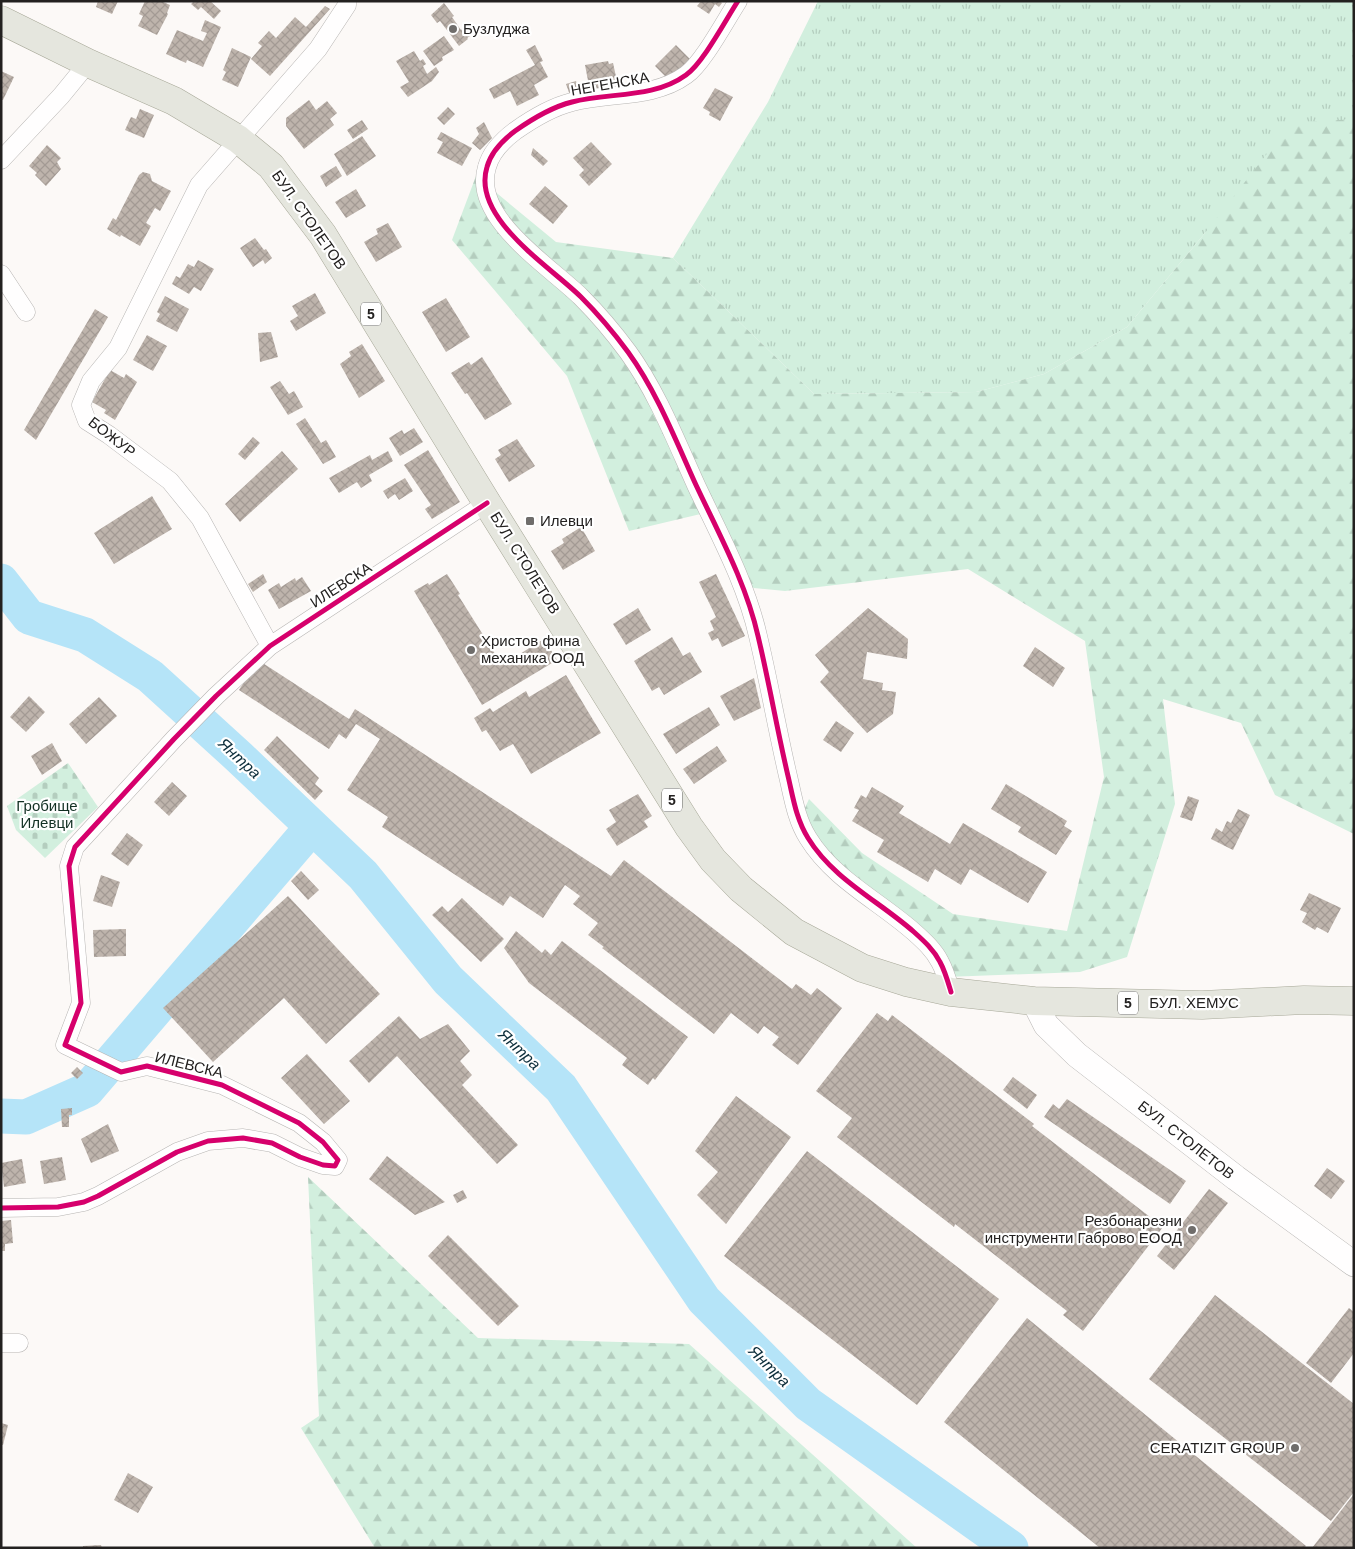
<svg xmlns="http://www.w3.org/2000/svg" width="1355" height="1549" viewBox="0 0 1355 1549" font-family="Arial,sans-serif">
  <style>
    .grass { fill: url(#grass-tufts) }
    .forest { fill: url(#forest-firs) }
    .cemetery { fill: url(#cemetery-stones) }
    .lines { fill: none; stroke-linecap: round; stroke-linejoin: round }
    .river { stroke: #b5e4f8; stroke-width: 35 }
    .building { fill: url(#building-cross-hatch) }
    .minor-casing { stroke: #b7b5b3; stroke-width: 19 }
    .secondary-casing { stroke: #b7b5b3; stroke-width: 26 }
    .primary-casing { stroke: #a7a898; stroke-width: 29 }
    .minor { stroke: #fffefe; stroke-width: 18 }
    .secondary { stroke: #fffefe; stroke-width: 25 }
    .primary { stroke: #e5e6de; stroke-width: 28 }
    .cycleway-casing { stroke: #fff; stroke-width: 8 }
    .cycleway { stroke: #d6006c; stroke-width: 5 }
    .poi-dot { fill: #6f6d6b; stroke: #fff; stroke-width: 2 }
    .labels { text-anchor: middle; stroke-width: 4.5; stroke-linejoin: round; paint-order: stroke }
    .shield { fill: #fff; stroke: #656463; stroke-width: 1 }
    .shield-label { font-size: 14px; font-weight: bold; fill: #232120 }
    .poi-label { font-size: 15px; fill: #232120; stroke: #fff; text-anchor: start }
    .street-label { font-size: 15px; fill: #232120; stroke: #fff }
    .park-label { font-size: 15px; fill: #123023; stroke: #fff }
    .water-label { font-size: 16px; font-style: italic; fill: #0d2e3b; stroke: #fff }
  </style>
  <defs>
    <pattern id="grass-tufts" width="24" height="20" patternUnits="userSpaceOnUse" patternTransform="scale(1.25)"><rect width="24" height="20" fill="#d2efde"/><path d="M3 7l-1-3M5 7V3M7 7l1-3M15 17l-1-3M17 17v-4M19 17l1-3" fill="none" stroke="#b4cdbe"/></pattern>
    <pattern id="forest-firs" width="22" height="20" patternUnits="userSpaceOnUse" patternTransform="scale(1.25)"><rect width="22" height="20" fill="#d2efde"/><path d="M5 1l3.5 6h-7zM16 11l3.5 6h-7z" fill="#b4cdbe"/></pattern>
    <pattern id="cemetery-stones" width="16" height="16" patternUnits="userSpaceOnUse" patternTransform="scale(1.25)"><rect width="16" height="16" fill="#d2efde"/><path d="M2 7V4a2 2 0 0 1 4 0v3zM10 15v-3a2 2 0 0 1 4 0v3z" fill="#b4cdbe"/></pattern>
    <pattern id="building-cross-hatch" width="8" height="8" patternUnits="userSpaceOnUse" patternTransform="scale(1.25)"><rect width="8" height="8" fill="#beb4ac"/><path d="M0 0l8 8M0 8l8-8" fill="none" stroke="#a39a94"/></pattern>
  </defs>
  <rect width="100%" height="100%" fill="#fcf9f7"/>
  <path class="grass" d="M818,1H1354V119L1205,233L1127,327L1044,374L976,392L814,394L673,258L768,102Z"/>
  <path class="forest" d="M1354,119V834L1275,795L1241,723L1163,699L1175,804L1127,957L1080,972L946,977L941,963L847,880L799,821L809,799L862,853L953,914L1067,931L1104,777L1085,641L968,569L785,591L754,588L740,581L709,512L629,531L567,376L452,240L476,176L556,242L673,258L814,394L976,392L1044,374L1127,327L1205,233L1291,123Z
    M308,1177L478,1338L689,1344L917,1548H375L301,1428L319,1416Z"/>
  <path class="cemetery" d="M68,763L98,807L45,858L16,830L7,806Z"/>
  <g class="lines">
    <path class="river" d="M1,581L29,617L85,635L150,676L239,757L363,875L448,980L561,1088L704,1300L808,1404L1011,1548
      M1,1116L26,1117L87,1090L312,827"/>
  </g>
  <path class="building" d="M98,1H118L112,14L96,7Z
    M145,1H161L170,5L167,13L168,14L157,35L138,26L143,16L139,14Z
    M194,1H210L221,11L214,19L201,7L198,10L191,4Z
    M701,1H719L722,3L719,7L715,4L709,14L697,6Z
    M444,3L454,16L452,17L461,30L464,28L470,36L467,38L468,39L459,46L440,21L437,23L431,15Z
    M325,6L330,9L270,76L251,59L262,46L258,43L269,31L276,38L295,17L306,27Z
    M205,20L221,27L203,67L187,60L186,63L166,54L177,30L203,41L207,33L201,31Z
    M444,36L454,50L442,57L443,60L434,66L423,51Z
    M535,45L543,61L540,62L548,77L534,85L539,95L517,106L510,91L494,99L489,89L535,65L526,50Z
    M676,45L690,59L669,80L655,66Z
    M232,48L251,57L238,87L222,80L226,72L223,70Z
    M414,51L420,61L423,59L426,64L423,66L427,74L436,67L439,72L432,81L408,97L400,87L409,82L396,61Z
    M608,61L609,64L613,63L617,81L612,82L613,86L590,91L585,65Z
    M1,71L14,77L3,100H1Z
    M576,81L581,98L572,101L566,84Z
    M715,88L733,97L720,121L709,115L710,112L703,108Z
    M309,100L316,110L327,101L337,113L330,119L334,125L304,149L286,126V118Z
    M448,107L455,114L444,125L437,118Z
    M140,109L154,115L144,138L125,130L131,117L136,119Z
    M362,120L368,129L353,139L347,130Z
    M484,122L492,138L480,150L472,143L479,134L476,128Z
    M441,132L472,148L462,166L437,153L443,142L437,139Z
    M362,136L376,156L347,176L334,154Z
    M591,142L612,164L589,186L579,175L584,170L573,158Z
    M47,145L61,158L57,162L61,169L46,186L35,175L37,173L29,166Z
    M533,148L548,161L543,166L531,155Z
    M336,166L342,176L326,187L320,176Z
    M143,172L150,174L152,181L171,191L160,211L155,208L146,223L151,226L140,246L121,235L120,237L107,229L113,218L116,220L139,175Z
    M545,186L568,206L553,224L529,204Z
    M356,189L366,206L346,218L335,202Z
    M388,223L402,247L376,262L364,242L378,234L376,229Z
    M255,238L264,250L266,249L272,258L265,264L263,260L253,267L240,248Z
    M198,260L214,269L201,291L194,287L189,294L172,284L176,276L180,278L188,264L194,267Z
    M315,293L326,313L296,331L290,321L298,316L292,306Z
    M165,296L189,309L177,332L156,321L160,314L157,312Z
    M446,298L470,337L446,352L422,312Z
    M95,309L108,317L36,440L24,430Z
    M271,332L278,357L260,362L258,333Z
    M147,335L167,346L153,371L133,360Z
    M362,344L385,381L359,398L340,364L351,356L349,352Z
    M482,357L512,404L485,420L467,393L465,394L451,373L469,362L471,365Z
    M110,370L124,378L126,374L137,382L115,420L104,413L106,410L92,402Z
    M280,381L289,394L294,391L303,407L288,415L270,387Z
    M305,418L321,443L326,440L336,457L323,464L296,424Z
    M414,428L423,442L400,456L389,438L402,430L404,434Z
    M253,437L260,443L245,460L238,454Z
    M517,439L535,466L509,482L495,459L501,455L498,450Z
    M428,450L460,502L432,519L425,509L431,505L404,465Z
    M282,451L298,469L240,522L225,504Z
    M388,451L393,461L369,475L372,481L361,488L357,482L339,493L329,478L370,455L372,460Z
    M405,478L413,491L399,500L395,494L388,499L383,491Z
    M152,496L172,529L114,564L94,533Z
    M581,527L595,551L563,570L551,551L564,543L562,539Z
    M263,574L267,582L253,592L248,584Z
    M447,574L460,594L458,595L502,665L544,639L557,660L482,705L414,591L428,583L429,585Z
    M716,574L745,636L722,647L718,638L712,641L708,633L714,630L710,621L716,617L699,582Z
    M302,577L311,591L279,609L268,590L279,583L281,587L295,578L296,581Z
    M638,608L651,630L626,645L613,624Z
    M868,608L908,639L907,659L867,652L863,679L883,683L882,690L896,692L893,714L867,733L820,682L829,672L815,655Z
    M672,637L683,656L690,652L702,672L664,695L659,687L652,691L634,661Z
    M1035,647L1065,668L1053,687L1023,666Z
    M258,660L349,719L355,709L611,876L624,860L792,989L796,984L811,995L817,988L842,1008L798,1065L772,1045L779,1037L764,1026L758,1034L731,1013L714,1034L602,948L604,947L588,935L598,923L573,904L580,896L565,885L543,918L510,896L503,906L382,827L388,817L347,790L380,739L356,724L346,739L339,734L329,749L239,690Z
    M566,675L601,733L531,774L513,744L500,751L486,730L482,732L474,718L490,708L493,712L526,691L529,697Z
    M754,678L761,708L734,721L720,696Z
    M29,696L45,712L26,732L10,717Z
    M99,697L117,716L86,744L69,724Z
    M709,707L720,725L676,754L663,734Z
    M836,721L854,733L841,752L823,740Z
    M277,736L319,778L315,784L323,791L315,800L264,750Z
    M52,743L62,761L42,775L31,756Z
    M717,746L727,761L694,784L683,769Z
    M172,782L187,796L169,816L154,802Z
    M1006,784L1067,821L1064,826L1072,831L1056,855L1018,832L1021,827L991,809Z
    M872,787L904,806L899,813L950,844L963,823L1047,872L1028,903L970,869L961,885L935,869L928,882L877,852L884,840L852,821L859,810L854,808L861,795L866,798Z
    M638,794L652,816L644,821L648,827L617,846L606,829L616,822L609,810Z
    M1188,796L1199,800L1192,821L1180,817Z
    M1238,809L1250,815L1233,850L1211,839L1216,828L1222,832L1227,821L1231,823Z
    M127,833L143,845L128,866L111,854Z
    M301,871L319,890L308,900L291,881Z
    M101,875L120,882L112,907L93,901Z
    M1309,893L1341,908L1328,933L1317,927L1315,930L1302,922L1307,913L1300,910Z
    M288,896L380,994L326,1044L284,998L213,1062L163,1008Z
    M462,898L504,939L481,962L432,915L442,906L448,912Z
    M126,929V956L94,957L93,930Z
    M516,931L542,953L545,949L551,955L562,941L688,1037L655,1080L653,1078L648,1085L622,1065L627,1058L529,983L504,948Z
    M877,1013L888,1021L892,1015L1034,1124L1032,1126L1163,1227L1083,1331L1063,1315L1067,1311L955,1224L954,1227L837,1137L852,1118L816,1091Z
    M399,1016L420,1039L448,1024L470,1051L460,1061L472,1075L462,1085L518,1145L497,1164L397,1056L369,1083L349,1061Z
    M307,1054L350,1101L324,1124L281,1078Z
    M77,1067L83,1073L77,1079L71,1073Z
    M1013,1077L1037,1095L1027,1109L1003,1090Z
    M736,1096L791,1137L726,1224L697,1195L718,1172L695,1151Z
    M1067,1099L1186,1181L1170,1204L1044,1117L1053,1104L1059,1109Z
    M72,1108V1115H69V1127H62L61,1109Z
    M108,1124L119,1151L91,1163L81,1139Z
    M807,1151L999,1299L917,1405L724,1256Z
    M387,1156L445,1202L415,1215L369,1179Z
    M62,1157L66,1180L44,1184L40,1161Z
    M22,1159L26,1183L4,1187L1,1163Z
    M1327,1168L1345,1181L1331,1199L1314,1186Z
    M1209,1189L1228,1203L1174,1270L1157,1256Z
    M463,1190L467,1198L457,1203L453,1195Z
    M11,1220L13,1243L5,1244V1251H1V1221Z
    M448,1235L519,1306L498,1326L428,1256Z
    M1215,1295L1354,1404V1492L1331,1521L1149,1379Z
    M1349,1308L1354,1312V1353L1331,1383L1306,1363Z
    M1027,1318L1306,1546L1304,1548H1100L944,1422Z
    M1,1423L8,1425L3,1445H1Z
    M128,1473L153,1487L138,1513L114,1500Z
    M1354,1494V1548H1312Z
    M101,1545L102,1548H83V1546Z"/>
  <g class="lines">
    <defs>
      <path id="minor" d="M738,1C725,21 703,63 686,75C653,99 609,92 572,102C552,107 532,119 515,131C503,140 491,152 487,167C471,218 551,267 581,297C598,314 614,333 628,352C657,392 676,441 696,485C719,534 746,583 758,636C769,682 777,729 788,776C793,797 796,819 808,838C833,879 879,901 914,932C924,941 934,950 940,962C945,971 948,982 951,992
        M1,160L61,96L88,63
        M1,274L26,312
        M270,646L200,518L170,481L109,435L87,421L81,405L91,381L118,348L199,185L318,49L347,5V1
        M1,1208L58,1207L84,1202L98,1196L177,1152L208,1141L243,1138L272,1143L300,1157L323,1165L335,1166L338,1160L323,1142L299,1123L222,1085L147,1066L121,1072L65,1045L81,1003L69,866L75,847L174,739L216,696L270,646L487,503
        M1,1343H19"/>
      <path id="secondary" d="M1034,1001L1046,1025L1077,1055L1236,1178L1354,1264"/>
      <path id="primary" d="M1,20L88,63L174,101L238,139L271,166L323,235L487,503L689,827L713,860L741,889L794,932L862,968L906,982L951,992L1034,1001L1202,1005L1304,1000L1354,1001"/>
    </defs>
    <use href="#minor" class="minor-casing"/>
    <use href="#secondary" class="secondary-casing"/>
    <use href="#primary" class="primary-casing"/>
    <use href="#minor" class="minor"/>
    <use href="#secondary" class="secondary"/>
    <use href="#primary" class="primary"/>
    <defs>
      <path id="cycleway" d="M738,1C725,21 703,63 686,75C653,99 609,92 572,102C552,107 532,119 515,131C503,140 491,152 487,167C471,218 551,267 581,297C598,314 614,333 628,352C657,392 676,441 696,485C719,534 746,583 758,636C769,682 777,729 788,776C793,797 796,819 808,838C833,879 879,901 914,932C924,941 934,950 940,962C945,971 948,982 951,992
        M1,1208L58,1207L84,1202L98,1196L177,1152L208,1141L243,1138L272,1143L300,1157L323,1165L335,1166L338,1160L323,1142L299,1123L222,1085L147,1066L121,1072L65,1045L81,1003L69,866L75,847L174,739L216,696L270,646L487,503"/>
    </defs>
    <use href="#cycleway" class="cycleway-casing"/>
    <use href="#cycleway" class="cycleway"/>
  </g>
  <g class="poi-dot">
    <circle cx="453" cy="29" r="5"/>
    <rect x="525" y="516" width="10" height="10" rx="2.5"/>
    <circle cx="471" cy="650" r="5"/>
    <circle cx="1192" cy="1230" r="5"/>
    <circle cx="1295" cy="1448" r="5"/>
  </g>
  <g class="labels">
    <g class="shield">
      <rect x="361" y="302.5" width="20" height="23" rx="4"/>
      <rect x="662" y="788.5" width="20" height="23" rx="4"/>
      <rect x="1118" y="991.5" width="20" height="23" rx="4"/>
    </g>
    <g class="shield-label">
      <text x="371" y="319">5</text>
      <text x="672" y="805">5</text>
      <text x="1128" y="1008">5</text>
    </g>
    <g class="poi-label">
      <text x="463" y="34">Бузлуджа</text>
      <text x="540" y="526">Илевци</text>
      <text x="481" y="646">Христов фина<tspan x="481" dy="17">механика ООД</tspan></text>
      <text x="1182" y="1226" text-anchor="end">Резбонарезни<tspan x="1182" dy="17">инструменти Габрово ЕООД</tspan></text>
      <text x="1285" y="1453" text-anchor="end">CERATIZIT GROUP</text>
    </g>
    <g class="street-label">
      <text transform="translate(610 84) rotate(-10)" y="5">НЕГЕНСКА</text>
      <text transform="translate(309 220) rotate(55)" y="5">БУЛ. СТОЛЕТОВ</text>
      <text transform="translate(112 437) rotate(38)" y="5">БОЖУР</text>
      <text transform="translate(525 563) rotate(58)" y="5">БУЛ. СТОЛЕТОВ</text>
      <text transform="translate(341 585) rotate(-33)" y="5">ИЛЕВСКА</text>
      <text x="1194" y="1008">БУЛ. ХЕМУС</text>
      <text transform="translate(189 1065) rotate(14)" y="5">ИЛЕВСКА</text>
      <text transform="translate(1186 1140) rotate(38)" y="5">БУЛ. СТОЛЕТОВ</text>
    </g>
    <g class="park-label">
      <text x="47" y="811">Гробище<tspan x="47" dy="17">Илевци</tspan></text>
    </g>
    <g class="water-label">
      <text transform="translate(240 758) rotate(43)" y="6">Янтра</text>
      <text transform="translate(520 1049) rotate(44)" y="6">Янтра</text>
      <text transform="translate(770 1366) rotate(45)" y="6">Янтра</text>
    </g>
  </g>
  <rect width="1355" height="1549" fill="none" stroke="#232120" stroke-width="5"/>
</svg>
